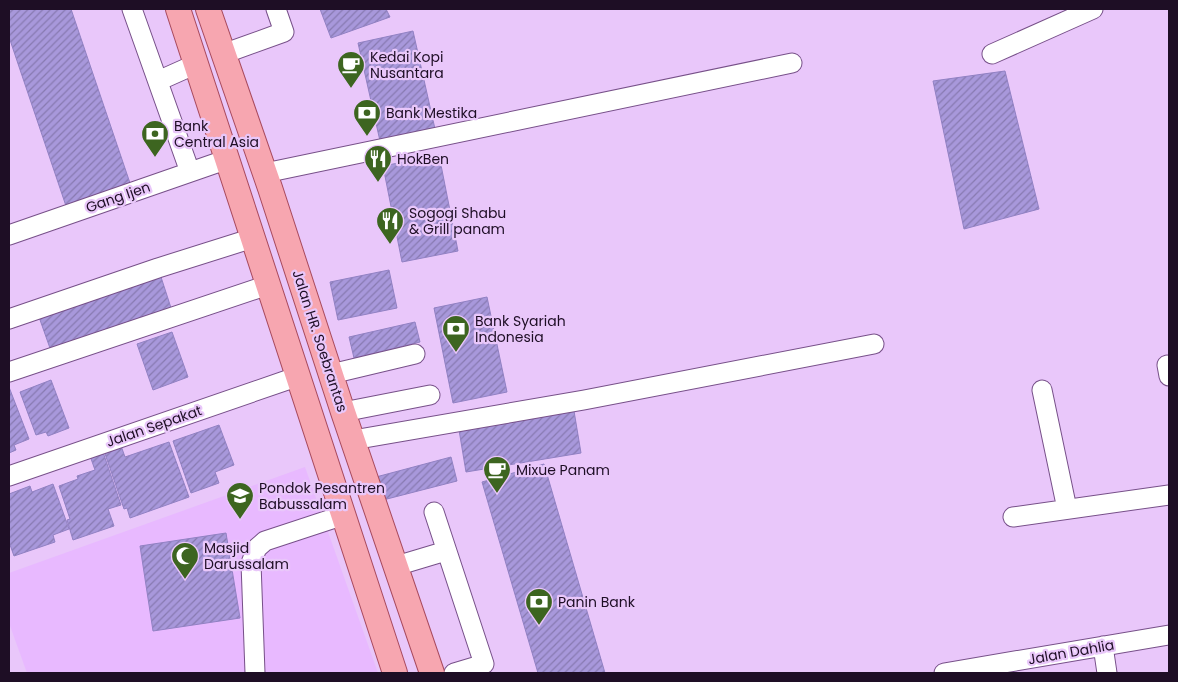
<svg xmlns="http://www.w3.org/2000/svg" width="1178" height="682" viewBox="0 0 1178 682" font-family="Poppins,sans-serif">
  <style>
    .built { fill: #e8b9ff }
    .building { fill: url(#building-hatch); stroke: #9181c3 }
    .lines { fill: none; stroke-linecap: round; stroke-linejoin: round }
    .minor-casing { stroke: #775089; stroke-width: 21 }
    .major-casing { stroke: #a84a5e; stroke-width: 26 }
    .minor { stroke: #fff; stroke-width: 19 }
    .major { stroke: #f7a6b0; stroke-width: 24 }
    .labels { text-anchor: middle; stroke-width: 4.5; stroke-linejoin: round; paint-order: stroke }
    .poi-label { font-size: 14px; fill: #1e0e25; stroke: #e9c7fa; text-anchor: start }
    .street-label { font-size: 14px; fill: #1e0e25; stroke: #e9c7fa }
  </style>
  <defs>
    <pattern id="building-hatch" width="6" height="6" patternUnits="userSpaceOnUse" patternTransform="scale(1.25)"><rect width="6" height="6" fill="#a898db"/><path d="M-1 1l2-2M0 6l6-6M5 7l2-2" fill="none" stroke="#887ab1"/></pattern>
  </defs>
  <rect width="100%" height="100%" fill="#e9c7fa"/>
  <path class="built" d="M305,467L378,673H27L9,623V573Z"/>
  <path class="building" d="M9,9H71L132,189L67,209L9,37Z
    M320,9H386L390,17L331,38Z
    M413,31L435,129L380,141L358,43Z
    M1005,71L1039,209L964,229L933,81Z
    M439,155L458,251L402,262L383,166Z
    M389,270L397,308L338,320L330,282Z
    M161,277L172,311L51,351L39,317Z
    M487,297L507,392L453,403L434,308Z
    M415,322L420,342L354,358L349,337Z
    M172,332L188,377L153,390L137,344Z
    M51,380L69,428L48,436L46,432L36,435L20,392Z
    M9,387L29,439L14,445L16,450L9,453Z
    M574,411L581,453L466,472L459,430Z
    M219,425L234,465L215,472L219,483L191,493L173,441Z
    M169,442L189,497L130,518L127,508L124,509L103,448L120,443L125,457Z
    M102,449L121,505L108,509L114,526L73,540L67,520L70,519L59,486L78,479L77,476L95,470L89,453Z
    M451,457L457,481L383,500L376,477Z
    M544,464L605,673H538L482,482Z
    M53,484L69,529L53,535L55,542L14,556L9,542V494L30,486L32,492Z
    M226,533L240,618L153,631L140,546Z"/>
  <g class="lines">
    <defs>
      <path id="minor" d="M132,9L190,172
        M223,54L284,32L276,9
        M992,54L1093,9
        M158,81L196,64
        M265,173L792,63
        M9,235L228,159
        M9,319L158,268L253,238
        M1167,365L1169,376
        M9,372L268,285
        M331,374L415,354
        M1042,390L1067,509
        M343,412L430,395
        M353,440L584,400L874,344
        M9,476L299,376
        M434,512L484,664L454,673
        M1013,517L1169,495
        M396,566L446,551
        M1103,646L1107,673
        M255,673L251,563L257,548L265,541L344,515
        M944,673L1169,635"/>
      <path id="major" d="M178,9L395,673
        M208,9L270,188L343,412L432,673"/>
    </defs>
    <use href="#minor" class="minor-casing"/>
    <use href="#major" class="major-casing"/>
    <use href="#minor" class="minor"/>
    <use href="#major" class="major"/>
  </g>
  <defs>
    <symbol id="cafe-pin" viewBox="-11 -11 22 30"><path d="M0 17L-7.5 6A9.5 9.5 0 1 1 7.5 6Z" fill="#3d6520" stroke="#e9c7fa"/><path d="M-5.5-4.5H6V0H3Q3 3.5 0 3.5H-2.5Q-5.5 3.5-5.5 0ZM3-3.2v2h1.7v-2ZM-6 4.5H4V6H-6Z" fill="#fff"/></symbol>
    <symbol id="bank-pin" viewBox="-11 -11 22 30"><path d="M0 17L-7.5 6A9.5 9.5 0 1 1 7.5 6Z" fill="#3d6520" stroke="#e9c7fa"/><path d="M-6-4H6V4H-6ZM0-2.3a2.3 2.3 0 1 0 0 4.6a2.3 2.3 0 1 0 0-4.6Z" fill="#fff"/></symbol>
    <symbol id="restaurant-pin" viewBox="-11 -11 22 30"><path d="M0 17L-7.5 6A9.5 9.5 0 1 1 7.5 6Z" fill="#3d6520" stroke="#e9c7fa"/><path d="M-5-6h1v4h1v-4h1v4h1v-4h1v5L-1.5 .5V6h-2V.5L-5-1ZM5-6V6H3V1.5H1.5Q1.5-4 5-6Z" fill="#fff"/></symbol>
    <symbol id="school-pin" viewBox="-11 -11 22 30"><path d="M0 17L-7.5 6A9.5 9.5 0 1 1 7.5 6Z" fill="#3d6520" stroke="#e9c7fa"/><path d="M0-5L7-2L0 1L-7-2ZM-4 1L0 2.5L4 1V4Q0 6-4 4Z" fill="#fff"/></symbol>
    <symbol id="mosque-pin" viewBox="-11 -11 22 30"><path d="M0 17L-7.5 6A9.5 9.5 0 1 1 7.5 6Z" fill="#3d6520" stroke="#e9c7fa"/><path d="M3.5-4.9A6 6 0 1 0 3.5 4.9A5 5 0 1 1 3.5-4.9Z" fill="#fff"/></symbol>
  </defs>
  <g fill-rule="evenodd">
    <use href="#cafe-pin" x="335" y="49" width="32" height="43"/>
    <use href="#bank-pin" x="351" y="97" width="32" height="43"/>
    <use href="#bank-pin" x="139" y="118" width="32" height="43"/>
    <use href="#restaurant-pin" x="362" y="143" width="32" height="43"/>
    <use href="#restaurant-pin" x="374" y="205" width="32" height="43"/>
    <use href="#bank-pin" x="440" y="313" width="32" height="43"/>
    <use href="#cafe-pin" x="481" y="454" width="32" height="43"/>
    <use href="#school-pin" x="224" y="480" width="32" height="43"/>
    <use href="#mosque-pin" x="169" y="540" width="32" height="43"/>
    <use href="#bank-pin" x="523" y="586" width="32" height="43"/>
  </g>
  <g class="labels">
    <g class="poi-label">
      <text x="370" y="62">Kedai Kopi<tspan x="370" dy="16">Nusantara</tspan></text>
      <text x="386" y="118">Bank Mestika</text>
      <text x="174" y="131">Bank<tspan x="174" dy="16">Central Asia</tspan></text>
      <text x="397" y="164">HokBen</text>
      <text x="409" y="218">Sogogi Shabu<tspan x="409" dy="16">&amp; Grill panam</tspan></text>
      <text x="475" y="326">Bank Syariah<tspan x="475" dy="16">Indonesia</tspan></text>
      <text x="516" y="475">Mixue Panam</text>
      <text x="259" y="493">Pondok Pesantren<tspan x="259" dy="16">Babussalam</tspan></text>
      <text x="204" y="553">Masjid<tspan x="204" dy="16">Darussalam</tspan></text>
      <text x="558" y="607">Panin Bank</text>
    </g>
    <g class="street-label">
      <text transform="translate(118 197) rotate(-19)" y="5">Gang Ijen</text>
      <text transform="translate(320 341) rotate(72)" y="5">Jalan HR. Soebrantas</text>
      <text transform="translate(154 426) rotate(-19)" y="5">Jalan Sepakat</text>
      <text transform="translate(1071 652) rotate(-10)" y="5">Jalan Dahlia</text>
    </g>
  </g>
  <rect width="1178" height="682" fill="none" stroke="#1e0e25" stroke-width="20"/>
</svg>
